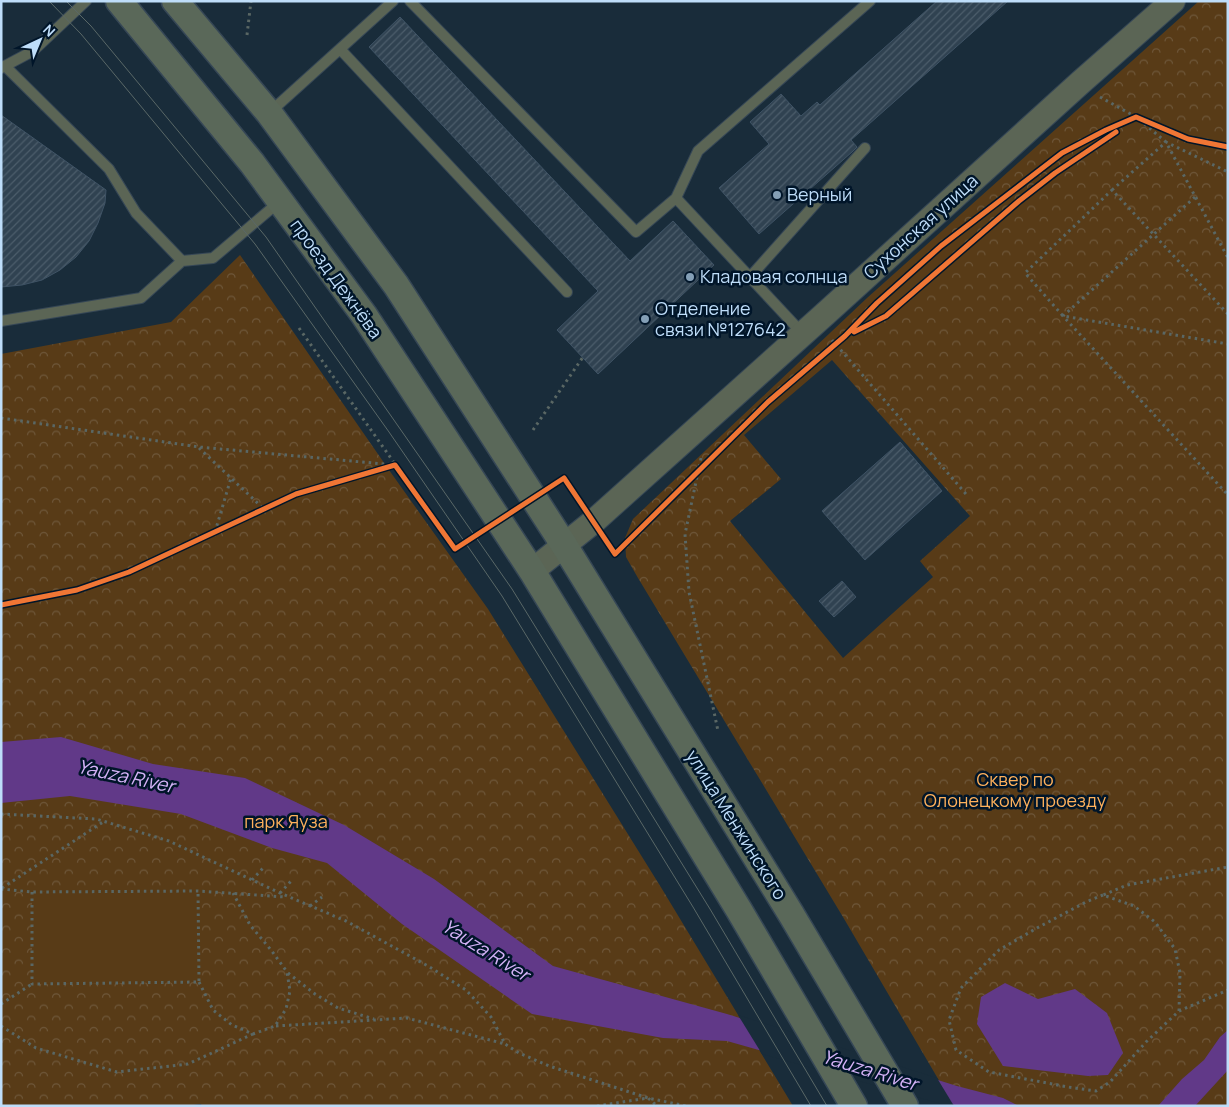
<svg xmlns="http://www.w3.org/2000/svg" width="1229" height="1107" viewBox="0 0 1229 1107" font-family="Manrope,sans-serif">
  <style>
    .park { fill: url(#park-crowns); fill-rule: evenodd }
    .pitch { fill: #583b17 }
    .water { fill: #613988 }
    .pier { fill: #192c3a }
    .building { fill: url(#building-hatch); stroke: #3f5365 }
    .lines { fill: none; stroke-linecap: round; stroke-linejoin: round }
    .service-casing { stroke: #364756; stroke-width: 12 }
    .tertiary-casing { stroke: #364756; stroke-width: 26 }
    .secondary-casing { stroke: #364756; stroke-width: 29 }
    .path { stroke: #5a6764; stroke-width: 3; stroke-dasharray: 2.5 4; stroke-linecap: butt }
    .service { stroke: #5b6555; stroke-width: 10 }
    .tertiary { stroke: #5b6555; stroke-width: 24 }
    .secondary { stroke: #5a6859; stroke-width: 26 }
    .tram { stroke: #5a6867; stroke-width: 1 }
    .cycleway-casing { stroke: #001529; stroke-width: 8 }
    .cycleway { stroke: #f07635; stroke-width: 5 }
    .poi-dot { fill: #849fb6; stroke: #001529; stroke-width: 2 }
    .labels { text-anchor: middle; stroke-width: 5; stroke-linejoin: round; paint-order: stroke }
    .poi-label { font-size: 18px; fill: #beddf9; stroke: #001529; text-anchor: start }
    .street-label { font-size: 18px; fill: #beddf9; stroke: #001529 }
    .park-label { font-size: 18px; fill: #feb15c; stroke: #001529 }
    .water-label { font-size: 19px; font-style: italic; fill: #d4b2f7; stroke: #001529 }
  </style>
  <defs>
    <pattern id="park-crowns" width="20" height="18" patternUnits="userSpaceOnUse" patternTransform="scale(1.25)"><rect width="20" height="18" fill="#583b17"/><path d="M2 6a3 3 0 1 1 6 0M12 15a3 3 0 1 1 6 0" fill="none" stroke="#6e573a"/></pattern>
    <pattern id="building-hatch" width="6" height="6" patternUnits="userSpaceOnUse" patternTransform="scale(1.25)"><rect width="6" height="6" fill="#304251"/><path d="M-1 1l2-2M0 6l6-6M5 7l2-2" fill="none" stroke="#4c5d6b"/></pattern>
  </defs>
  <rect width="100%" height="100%" fill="#192c3a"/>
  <path class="park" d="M1199,1H1228V1106H954L843,917L638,578L626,557L625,538L633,519L867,298ZM832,360L970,516L920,561L933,577L843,658L730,521L781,479L744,435Z
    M240,255L389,470L488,609L662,889L793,1106H202L201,1104L186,1106H1V354L171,322Z"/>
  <path class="pitch" d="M198,891L199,982L32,984V892Z"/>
  <path class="water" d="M61,737L153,764L245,778L344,825L434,879L553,966L727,1014L957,1086L1003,1098L1019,1106H958L727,1041L663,1038L532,1014L402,924L327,863L272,848L181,814L70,796L1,803V742Z
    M1005,983L1038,999L1075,989L1107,1013L1123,1053L1108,1075L1088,1076L1003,1066L977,1024L981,997Z
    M1228,1030V1070L1195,1106H1158L1182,1079L1204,1060L1220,1037Z"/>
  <path class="pier" d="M738,1015L937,1078L954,1106H949L762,1054Z"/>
  <path class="building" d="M937,1H1008L851,140L857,147L852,152L759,234L719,188L769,144L750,122L781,94L801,116L817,102L820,105Z
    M400,17L630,261L673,221L714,265L598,374L557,330L598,291L369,47Z
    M1,115L106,190L105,203L98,223L89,241L76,257L60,270L42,280L22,285L1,287Z
    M900,442L942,491L865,560L822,511Z
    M842,581L856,597L834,617L819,601Z"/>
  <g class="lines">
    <defs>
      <path id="service" d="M410,1L636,232L676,198L803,334
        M340,49L567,292
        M5,66L109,169L136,213L182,261
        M1,68L33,51L86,1
        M269,113L393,1
        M676,198L698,151L870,1
        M750,277L865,148
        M1,321L141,298L182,261L213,258L279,202"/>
      <path id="tertiary" d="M532,571L593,522L825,314L1081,82L1173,1"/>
      <path id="secondary" d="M119,1L252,163L364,315L532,571L739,910L854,1106
        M175,1L269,113L396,285L564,545L791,914L905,1106"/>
    </defs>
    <use href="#service" class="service-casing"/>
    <use href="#tertiary" class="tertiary-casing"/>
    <use href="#secondary" class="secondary-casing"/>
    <path class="path" d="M247,35L251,1
      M1100,97L1136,117L1166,142L1228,258
      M1112,190L1166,142L1228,172
      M1195,197L1063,316L1228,495
      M1228,314L1112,190L1025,273L1063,316L1228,344
      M299,328L455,549L479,533
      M832,340L966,494
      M1,418L199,447L395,465
      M533,430L583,357
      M199,448L264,509
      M701,458L685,534L689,592L718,731
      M215,532L231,478
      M1,814L96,819L169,841L280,893L346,921L428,966L466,990L491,1017L505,1044L519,1053L549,1066L648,1098L686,1106
      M252,880L264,867
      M2,888L103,822
      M1,889L32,892L198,891L285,897
      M32,892V984L199,982L198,891
      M280,893L293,879
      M1103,895L1086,902L1037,928L999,950L961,988L949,1020L956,1050L989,1072L1068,1087L1096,1091L1110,1082L1146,1042L1179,1011L1228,990
      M310,906L322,897
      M288,973L315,994L338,1008L374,1019
      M199,982L213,1010L232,1025L253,1034L275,1026L286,1009L290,991L287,972L271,950L250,925L233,893
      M1,1004L32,984
      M1179,1011L1180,973L1175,949L1155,922L1134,906L1103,895L1127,885L1228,867
      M1,1026L36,1048L117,1072L188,1064L253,1034
      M276,1026L407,1018L505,1044
      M597,1106L648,1098L657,1106"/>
    <use href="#service" class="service"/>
    <use href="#tertiary" class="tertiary"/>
    <use href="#secondary" class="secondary"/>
    <path class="tram" d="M49,1L81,34L255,244L389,432L502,596L693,907L811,1106
      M66,1L91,26L266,237L512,589L710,909L827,1106"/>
    <defs>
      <path id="cycleway" d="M854,332L886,316L1019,201L1055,173L1116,132
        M1,605L77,590L129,572L296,494L395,465L455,549L564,478L615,554L768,402L845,336L877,303L941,246L1062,153L1106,130L1136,117L1188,139L1228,147"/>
    </defs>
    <use href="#cycleway" class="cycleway-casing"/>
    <use href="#cycleway" class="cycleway"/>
  </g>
  <g class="poi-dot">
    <circle cx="777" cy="195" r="5"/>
    <circle cx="690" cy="277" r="5"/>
    <circle cx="645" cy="319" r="5"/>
  </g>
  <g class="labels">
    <g class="poi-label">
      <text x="787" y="201">Верный</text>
      <text x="700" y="283">Кладовая солнца</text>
      <text x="655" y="315">Отделение<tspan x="655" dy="21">связи №127642</tspan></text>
    </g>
    <g class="street-label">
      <text transform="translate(921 227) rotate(-42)" y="6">Сухонская улица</text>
      <text transform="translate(336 279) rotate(54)" y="6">проезд Дежнёва</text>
      <text transform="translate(736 825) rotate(58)" y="6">улица Менжинского</text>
    </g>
    <g class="park-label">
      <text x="1015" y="786">Сквер по<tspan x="1015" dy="21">Олонецкому проезду</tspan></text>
      <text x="286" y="828">парк Яуза</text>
    </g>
    <g class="water-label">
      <text transform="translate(126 776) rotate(12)" y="7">Yauza River</text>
      <text transform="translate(486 950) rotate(32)" y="7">Yauza River</text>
      <text transform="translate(870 1070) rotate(17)" y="7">Yauza River</text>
    </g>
  </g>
  <rect width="1229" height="1107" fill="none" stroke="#beddf9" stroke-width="5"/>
  <g transform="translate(40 40) rotate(44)" stroke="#001529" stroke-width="4" paint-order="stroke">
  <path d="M0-4L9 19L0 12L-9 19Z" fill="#beddf9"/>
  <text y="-8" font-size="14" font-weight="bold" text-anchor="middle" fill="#beddf9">N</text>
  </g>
</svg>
